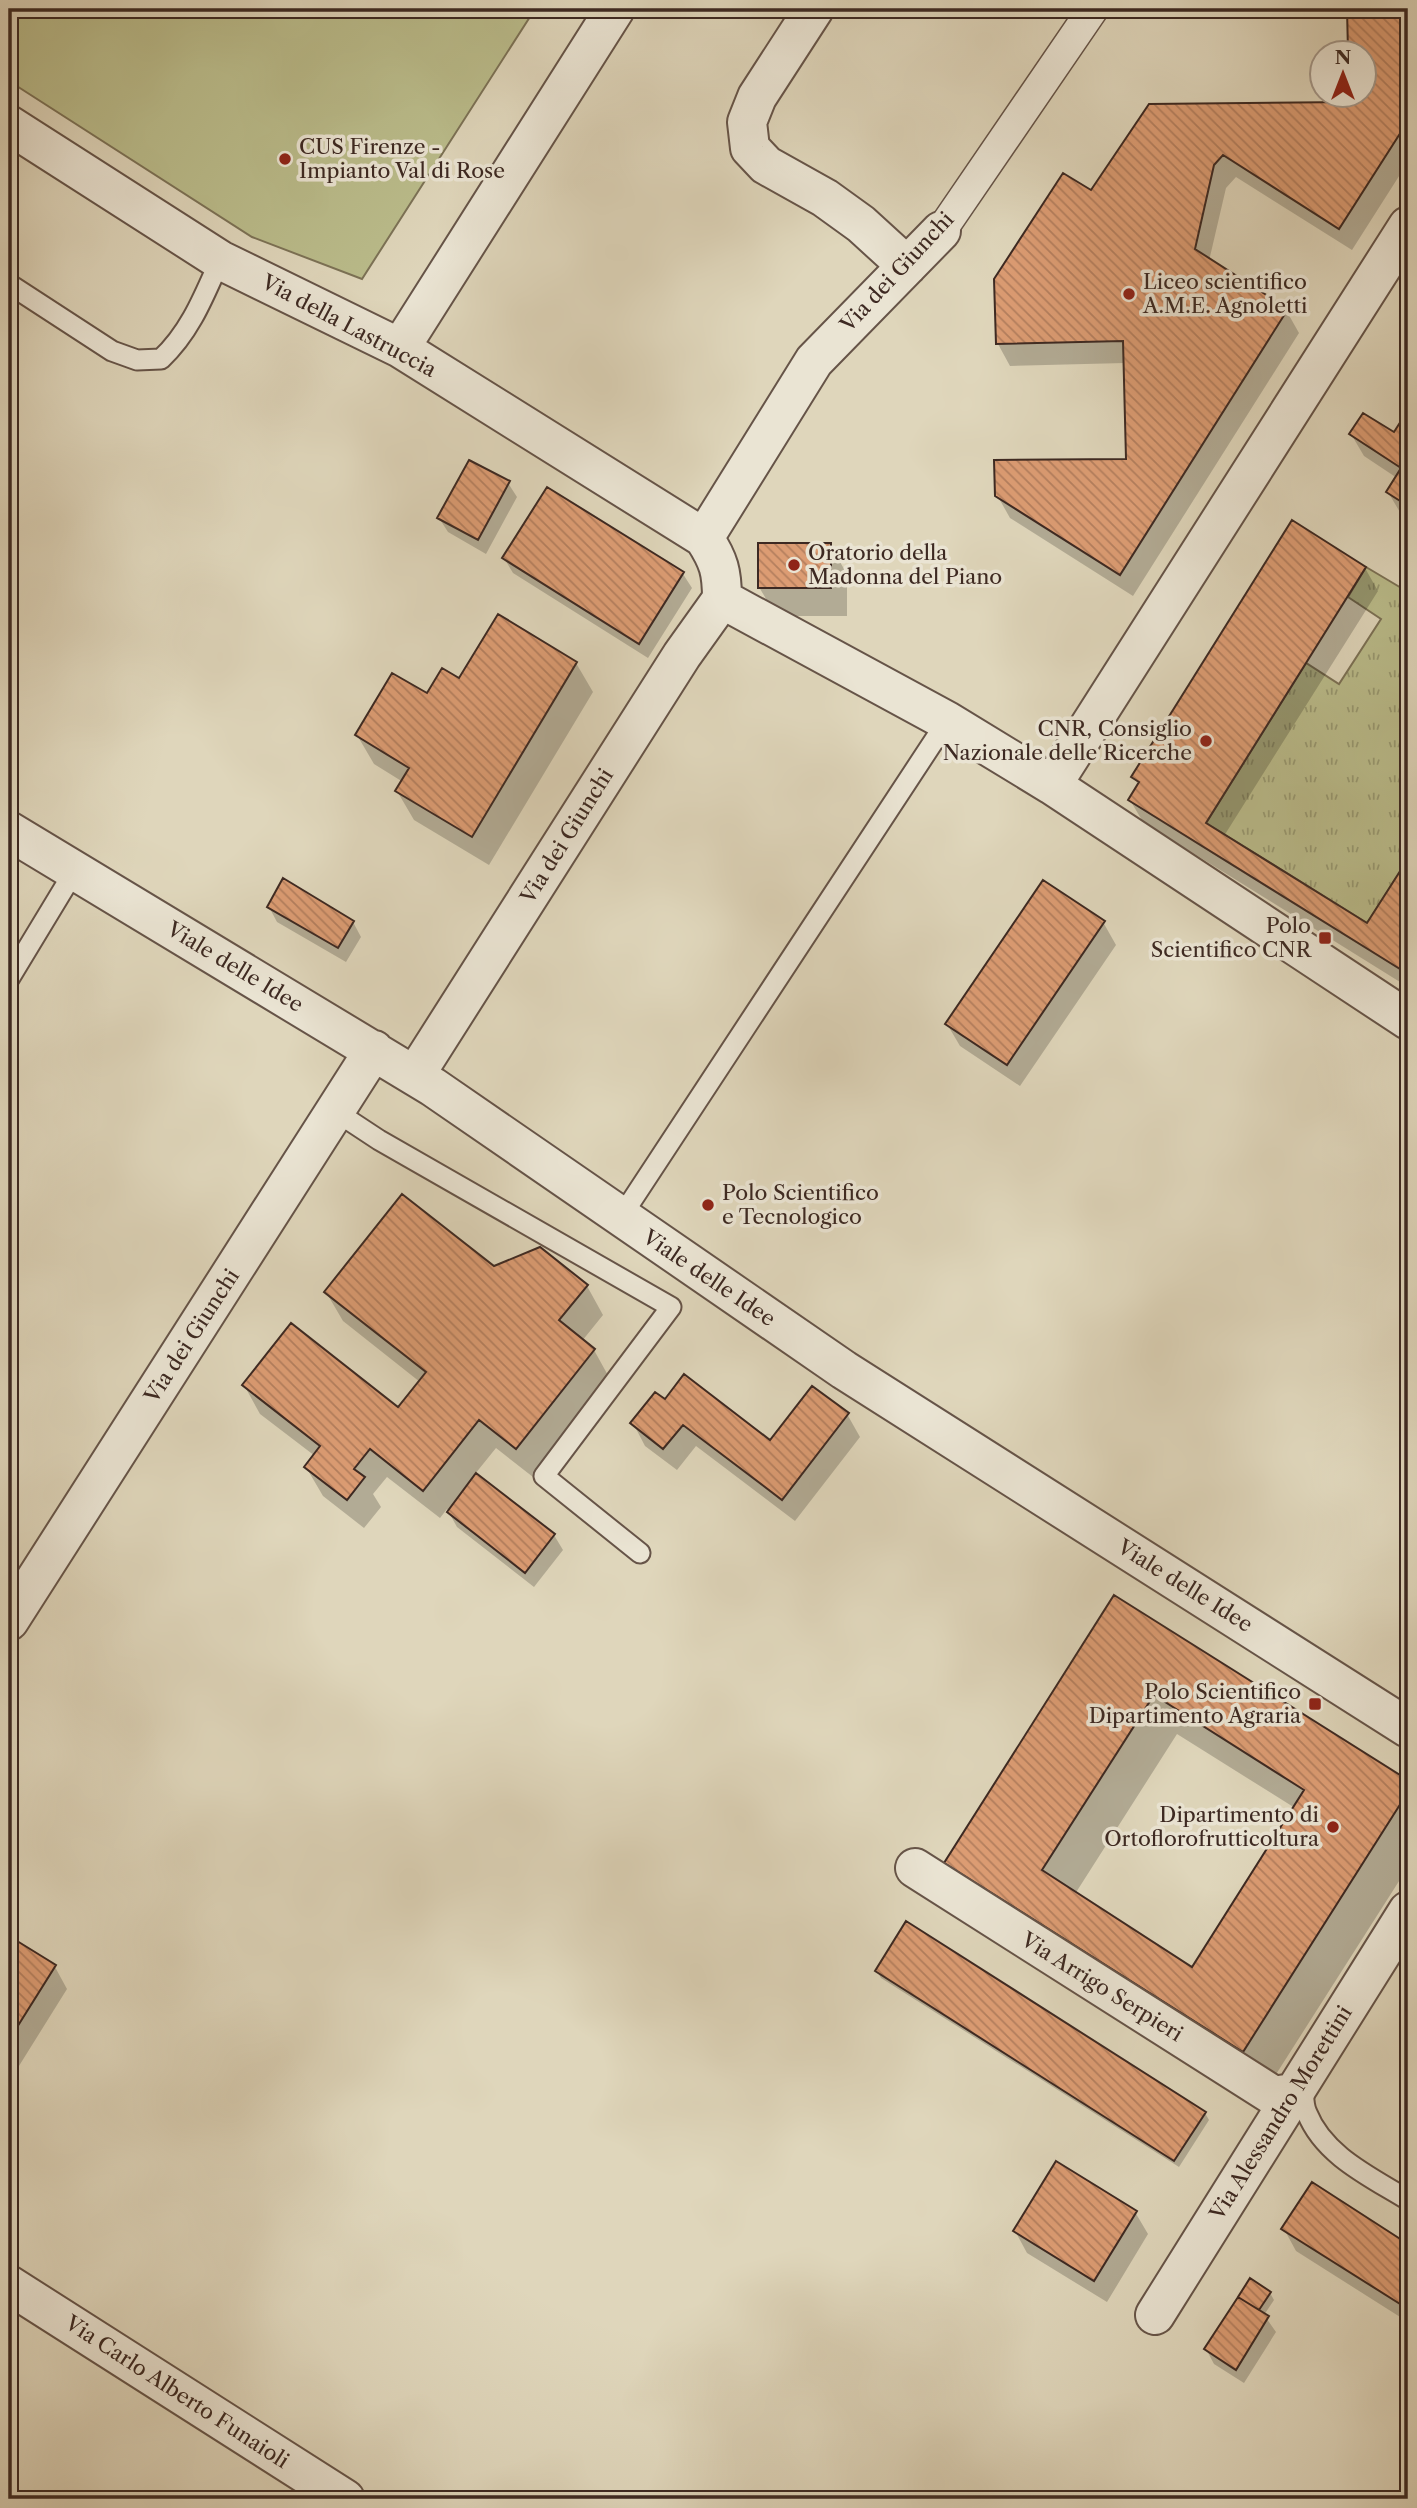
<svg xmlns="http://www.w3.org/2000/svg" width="1417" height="2508" viewBox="0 0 1417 2508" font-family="'Libre Caslon Text',serif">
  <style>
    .grass { fill: url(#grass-tufts); stroke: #7c7256; stroke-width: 2 }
    .pitch { fill: #babc8b; stroke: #7c7256; stroke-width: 2 }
    .shadow { fill: #0003; fill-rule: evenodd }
    .building { fill: url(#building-back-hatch); stroke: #3d2922; stroke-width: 2; fill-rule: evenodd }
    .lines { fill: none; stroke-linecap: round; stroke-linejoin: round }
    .service-casing { stroke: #665448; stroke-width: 23 }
    .pedestrian-casing { stroke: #665448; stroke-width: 33 }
    .minor-casing { stroke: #665448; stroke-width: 42 }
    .service { stroke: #eae4d3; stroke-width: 19 }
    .pedestrian { stroke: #eae4d3; stroke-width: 30 }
    .minor { stroke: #eae4d3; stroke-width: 38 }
    .poi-dot { fill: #8f2418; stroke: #eae4d3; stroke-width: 2.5 }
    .labels { text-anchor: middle; stroke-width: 7; stroke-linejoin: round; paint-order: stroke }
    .poi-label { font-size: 21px; fill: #3d2922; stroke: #eae4d3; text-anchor: start }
    .street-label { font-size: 21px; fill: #3d2922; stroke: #eae4d3 }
  </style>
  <defs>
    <pattern id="grass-tufts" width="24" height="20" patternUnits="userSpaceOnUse" patternTransform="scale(1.75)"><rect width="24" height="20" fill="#babc8b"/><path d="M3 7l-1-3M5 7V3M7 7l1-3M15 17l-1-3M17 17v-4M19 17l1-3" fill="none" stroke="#989971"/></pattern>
    <pattern id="building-back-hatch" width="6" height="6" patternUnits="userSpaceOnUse" patternTransform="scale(1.75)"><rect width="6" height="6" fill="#dc9c73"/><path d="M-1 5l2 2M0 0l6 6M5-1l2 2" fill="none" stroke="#b47f5e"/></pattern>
  </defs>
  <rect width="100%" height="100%" fill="#dfd6bb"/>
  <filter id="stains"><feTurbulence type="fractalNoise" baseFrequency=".00286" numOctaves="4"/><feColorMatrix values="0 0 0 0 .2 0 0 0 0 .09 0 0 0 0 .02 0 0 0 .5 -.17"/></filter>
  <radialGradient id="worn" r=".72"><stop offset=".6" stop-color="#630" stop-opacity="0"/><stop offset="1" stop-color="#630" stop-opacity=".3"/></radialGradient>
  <path class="grass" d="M1366,567L1408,592V868L1404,866L1367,923L1206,823L1306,663L1339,684L1381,619L1348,597Z"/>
  <path class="pitch" d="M9,9H535L362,279L252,237L9,81Z"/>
  <path class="shadow" d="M1348,9H1408V162L1352,250L1236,177L1226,188L1209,261L1286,310L1299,333L1133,596L1010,518L997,495L1128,461L1125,363L1010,366L998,344L1092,192L1351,104L1364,94V52H1350Z
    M1408,413V519L1401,514L1388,492L1397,478L1364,456L1351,434L1394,435Z
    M508,483L517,497L486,554L448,532L439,518Z
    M547,489L683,574L692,588L648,658L513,573L504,558Z
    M830,545L847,574V616H776L759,587Z
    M1365,568L1378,591L1224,836L1368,926L1405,868L1408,870V987L1143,822L1130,800L1139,786L1134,778Z
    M576,663L593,692L489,865L414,820L397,791L403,782L374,764L357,735L460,680Z
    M269,907L353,922L361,937L346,962L277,922Z
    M1103,922L1116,945L1020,1086L960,1046L947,1024Z
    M494,1268L587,1286L603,1315L582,1341L594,1350L610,1379L533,1477L496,1448L475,1474L554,1535L563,1550L534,1587L457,1527L447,1509L440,1518L387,1477L373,1494L381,1507L364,1528L323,1496L306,1467L315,1456L260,1414L244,1385L398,1410L420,1382L343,1321L326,1292Z
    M665,1402L771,1442L847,1414L860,1437L795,1521L696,1446L677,1470L645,1446L633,1423Z
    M1115,1597L1408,1782V1867L1266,2090L969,1902L946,1863ZM1177,1734L1295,1808L1192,1969L1075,1894Z
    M9,1938L55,1967L67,1989L9,2082Z
    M877,1971L1205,2113L1209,2120L1179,2167L881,1978Z
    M1312,2184L1408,2246V2322L1296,2251L1284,2229Z
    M1135,2212L1148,2234L1107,2302L1027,2253L1015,2231Z
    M1270,2293L1274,2300L1264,2315L1276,2332L1244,2383L1214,2364L1206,2349Z"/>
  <path class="building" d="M1347,9H1408V121L1339,229L1223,155L1214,165L1195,249L1288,309L1120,575L995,496L994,460L1126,459L1123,341L996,344L994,279L1063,173L1091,190L1149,104L1349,102V94H1364V52H1348Z
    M1408,410V506L1386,492L1401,468L1349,434L1363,413L1394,432Z
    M469,460L510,481L478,540L437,518Z
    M547,487L684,572L639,644L502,558Z
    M1292,520L1366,567L1206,823L1367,923L1404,865L1408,868V974L1128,800L1139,782L1131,777Z
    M758,543H831V588H758Z
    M498,614L577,662L472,837L395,791L409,768L355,735L392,673L427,693L442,668L459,678Z
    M283,878L354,921L338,948L267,907Z
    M1043,880L1105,921L1007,1065L945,1024Z
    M402,1194L494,1266L540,1247L588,1285L559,1320L595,1349L516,1449L479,1420L423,1491L370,1449L354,1469L365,1477L347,1500L304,1467L320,1446L242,1385L291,1323L398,1407L426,1372L324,1292Z
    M684,1374L770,1440L812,1386L849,1413L782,1500L683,1425L663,1449L630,1423L655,1392L665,1399Z
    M476,1473L555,1534L525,1573L447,1512Z
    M1114,1595L1408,1780V1792L1243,2052L944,1863ZM1154,1695L1304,1790L1192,1967L1042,1870Z
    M906,1921L1206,2112L1174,2161L875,1971Z
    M9,1936L56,1965L9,2040Z
    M1056,2161L1137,2211L1094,2281L1013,2231Z
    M1312,2182L1408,2244V2309L1281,2229Z
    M1250,2278L1271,2292L1259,2310L1238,2297Z
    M1238,2297L1269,2316L1236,2370L1204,2349Z"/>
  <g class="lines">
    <defs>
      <path id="service" d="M9,284L112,351L137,360L161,359C190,332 204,296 220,260
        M9,979L75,870
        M335,1111L379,1140L671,1307L544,1476L640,1553
        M621,1217L947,721
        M1303,2086C1304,2095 1303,2105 1307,2113C1324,2156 1371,2177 1408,2200"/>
      <path id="pedestrian" d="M941,231L1093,9"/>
      <path id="minor" d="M814,9L757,97L747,122L750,148L766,165L825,198L861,224L907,266
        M9,125L220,260L400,348L704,538C719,561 722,572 722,599
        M400,348L615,9
        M704,538L814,361L941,231
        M722,599L947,721L1052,785L1408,1020
        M1052,785L1408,226
        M9,831L433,1087L844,1370L1408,1728
        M415,1075L682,655L722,599
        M9,1621L374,1050
        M915,1868L1274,2096L1292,2093
        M9,2285L345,2499
        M1155,2315L1408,1911"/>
    </defs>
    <use href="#service" class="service-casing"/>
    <use href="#pedestrian" class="pedestrian-casing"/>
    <use href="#minor" class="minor-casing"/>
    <use href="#service" class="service"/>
    <use href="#pedestrian" class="pedestrian"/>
    <use href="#minor" class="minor"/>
  </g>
  <g class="poi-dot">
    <circle cx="285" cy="159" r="7"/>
    <circle cx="1129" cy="294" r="7"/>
    <circle cx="794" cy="565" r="7"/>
    <circle cx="1206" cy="741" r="7"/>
    <rect x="1318" y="931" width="14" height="14" rx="3.5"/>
    <circle cx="708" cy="1205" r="7"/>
    <rect x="1308" y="1697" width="14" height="14" rx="3.5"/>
    <circle cx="1333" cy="1827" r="7"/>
  </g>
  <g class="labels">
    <g class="poi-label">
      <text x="299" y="154">CUS Firenze -<tspan x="299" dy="24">Impianto Val di Rose</tspan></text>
      <text x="1143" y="289">Liceo scientifico<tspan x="1143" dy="24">A.M.E. Agnoletti</tspan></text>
      <text x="808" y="560">Oratorio della<tspan x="808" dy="24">Madonna del Piano</tspan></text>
      <text x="1192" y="736" text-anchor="end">CNR, Consiglio<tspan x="1192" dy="24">Nazionale delle Ricerche</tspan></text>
      <text x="1311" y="933" text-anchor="end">Polo<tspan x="1311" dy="24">Scientifico CNR</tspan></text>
      <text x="722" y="1200">Polo Scientifico<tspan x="722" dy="24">e Tecnologico</tspan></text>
      <text x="1301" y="1699" text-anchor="end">Polo Scientifico<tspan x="1301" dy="24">Dipartimento Agraria</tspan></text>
      <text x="1319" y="1822" text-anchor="end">Dipartimento di<tspan x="1319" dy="24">Ortoflorofrutticoltura</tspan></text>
    </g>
    <g class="street-label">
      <text transform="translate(897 272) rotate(-47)" y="7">Via dei Giunchi</text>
      <text transform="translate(349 326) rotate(28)" y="7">Via della Lastruccia</text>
      <text transform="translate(567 836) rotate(-58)" y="7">Via dei Giunchi</text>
      <text transform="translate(235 967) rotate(31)" y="7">Viale delle Idee</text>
      <text transform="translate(709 1278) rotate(34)" y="7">Viale delle Idee</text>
      <text transform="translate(192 1336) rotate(-57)" y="7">Via dei Giunchi</text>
      <text transform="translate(1185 1586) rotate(32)" y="7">Viale delle Idee</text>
      <text transform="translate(1102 1987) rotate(32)" y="7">Via Arrigo Serpieri</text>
      <text transform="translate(1281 2113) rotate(-58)" y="7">Via Alessandro Morettini</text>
      <text transform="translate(177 2392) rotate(33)" y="7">Via Carlo Alberto Funaioli</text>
    </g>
  </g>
  <rect width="1417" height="2508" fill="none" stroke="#dfd6bb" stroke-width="35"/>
  <rect x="10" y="10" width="1396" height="2487" fill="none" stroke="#3d2922" stroke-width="3.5"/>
  <rect x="18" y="18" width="1382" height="2473" fill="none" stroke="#3d2922" stroke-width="2"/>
  <g transform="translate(1343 74)"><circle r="33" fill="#eae4d3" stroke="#a5998c" stroke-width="2"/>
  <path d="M0-5L12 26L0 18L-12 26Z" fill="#8f2418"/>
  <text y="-10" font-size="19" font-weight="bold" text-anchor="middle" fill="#3d2922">N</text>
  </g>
  <rect width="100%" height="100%" filter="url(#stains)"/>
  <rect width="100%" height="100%" fill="url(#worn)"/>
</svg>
